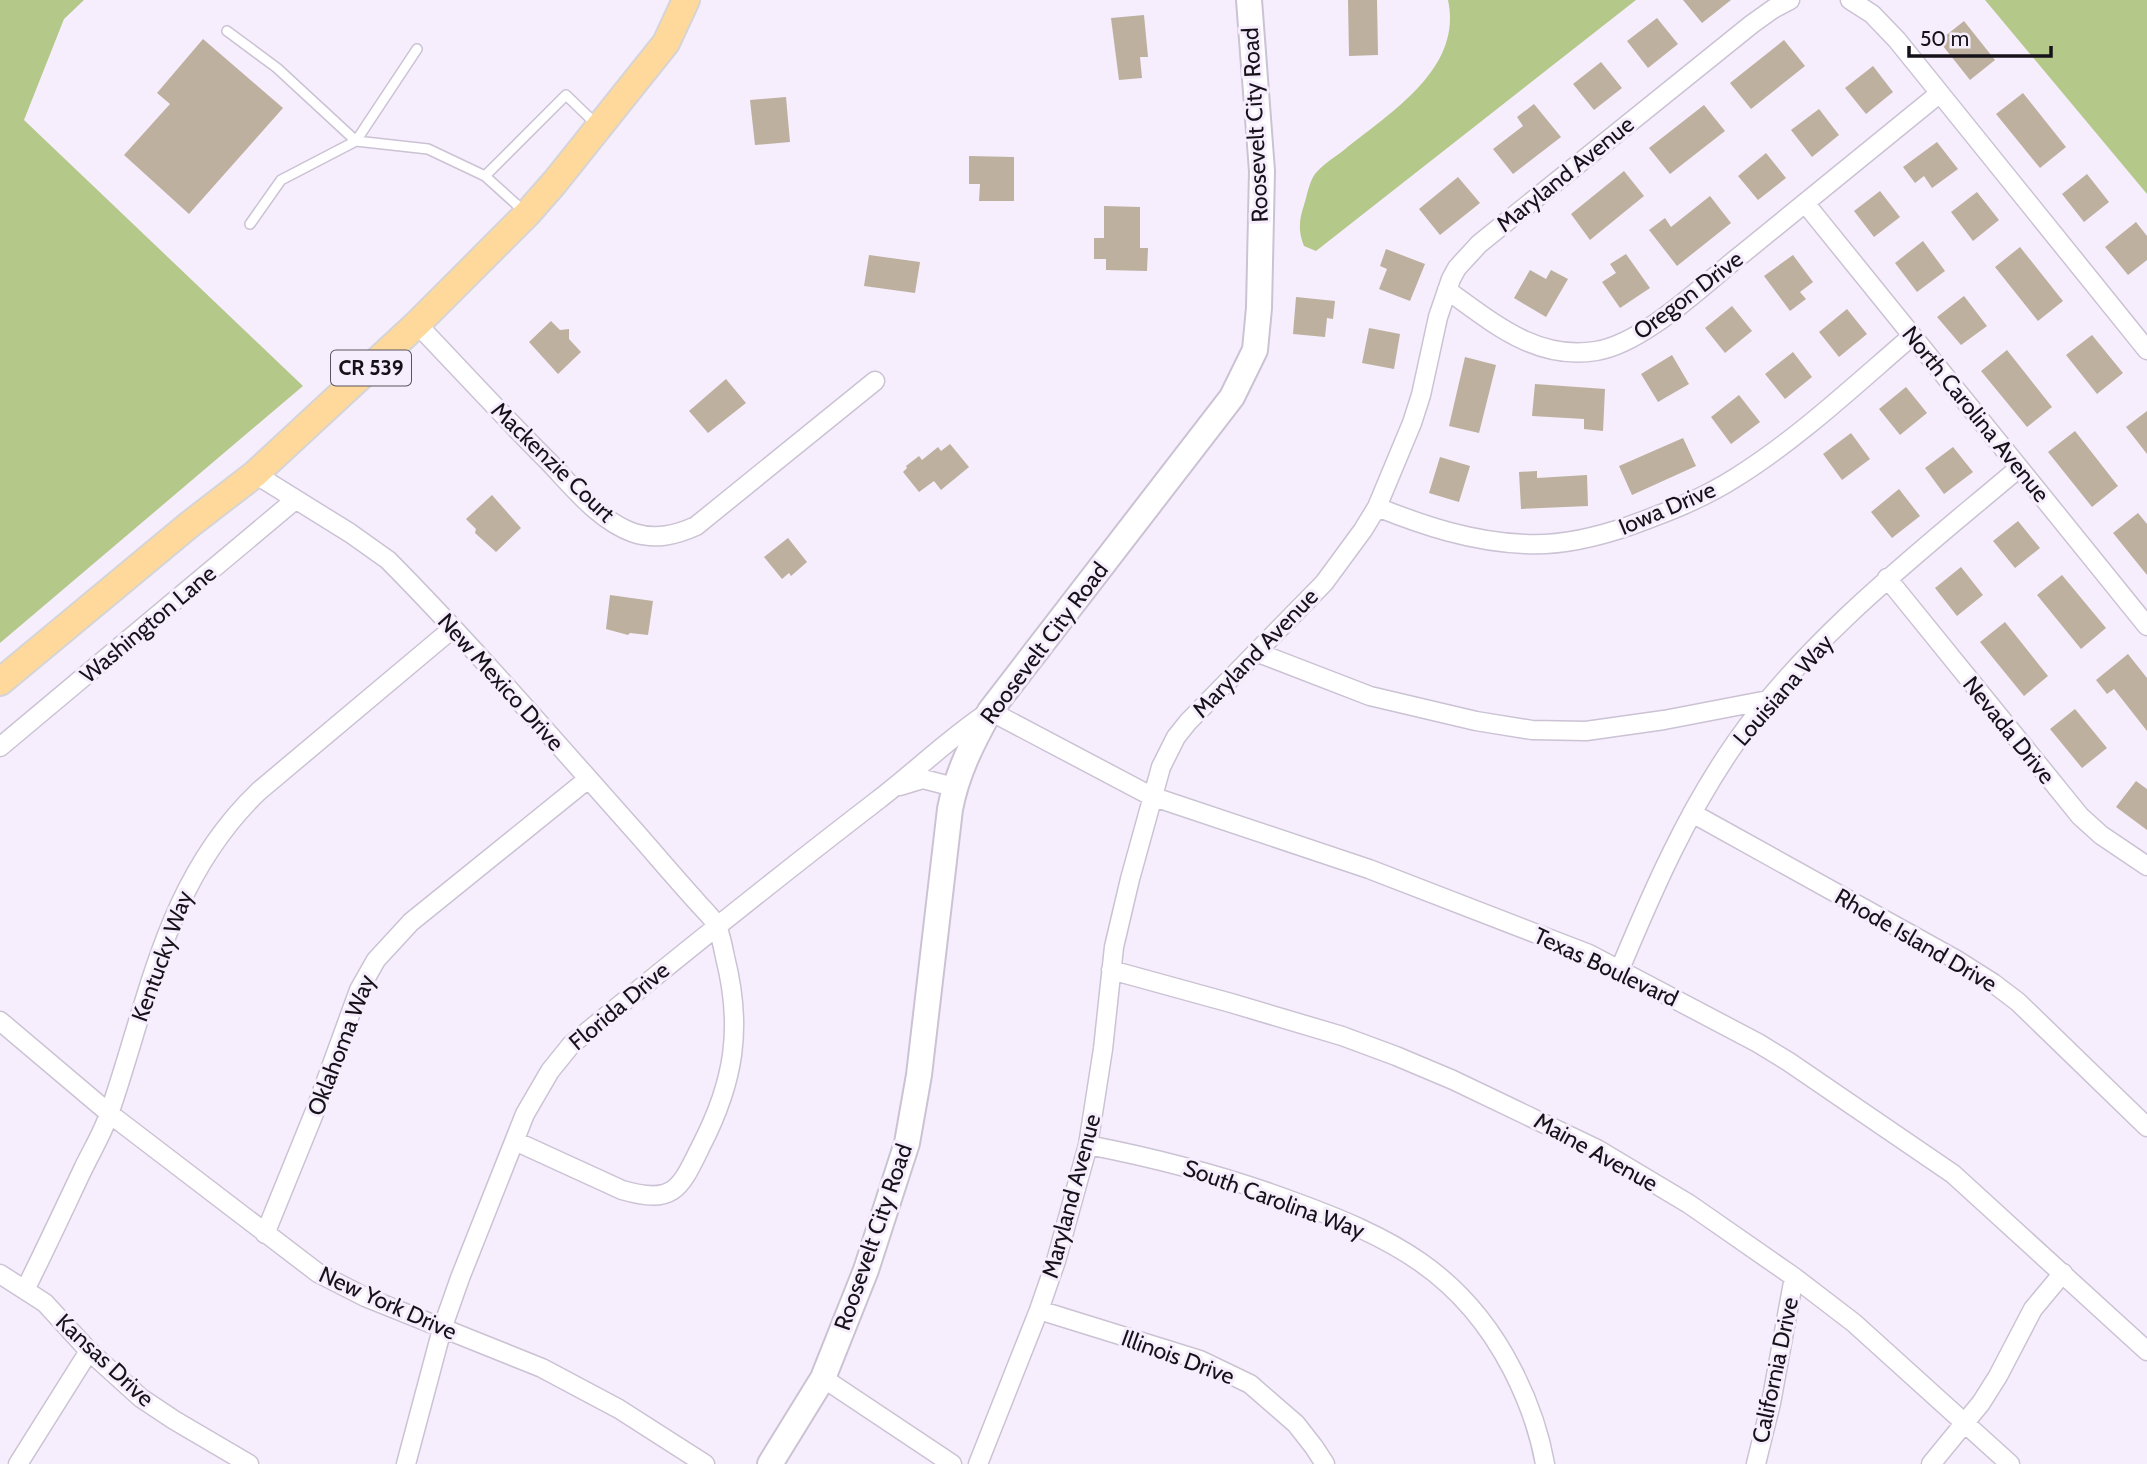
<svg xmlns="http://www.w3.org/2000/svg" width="2147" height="1464" viewBox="0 0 2147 1464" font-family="Cabin,sans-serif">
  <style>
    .forest { fill: #b4c88a }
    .building { fill: #bdb09f }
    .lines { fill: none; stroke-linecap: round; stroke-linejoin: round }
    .lane-casing { stroke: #cbc2d4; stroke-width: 12 }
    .street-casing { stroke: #cbc2d4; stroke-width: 21 }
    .secondary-casing { stroke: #cbc2d4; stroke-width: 28 }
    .primary-casing { stroke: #d5d4d6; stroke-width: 30 }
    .lane { stroke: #fff; stroke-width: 9 }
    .street { stroke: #fff; stroke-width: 18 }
    .secondary { stroke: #fff; stroke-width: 24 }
    .primary { stroke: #fed99b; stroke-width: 26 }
    .labels { text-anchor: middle; stroke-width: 6; stroke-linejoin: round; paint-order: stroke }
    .shield { fill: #f6eefd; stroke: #59545d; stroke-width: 2 }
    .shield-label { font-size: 21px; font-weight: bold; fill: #161219 }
    .street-label { font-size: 23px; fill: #161219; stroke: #f6eefd }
  </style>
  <rect width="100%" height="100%" fill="#f6eefd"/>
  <path class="forest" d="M0,0H84L64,19L24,120L303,386L0,643Z
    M1448,0H1636L1316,251L1304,246C1298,231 1299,220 1304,205C1307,196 1309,182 1315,174C1322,165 1335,157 1344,150C1390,112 1463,69 1448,0Z
    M1985,0H2147V194Z"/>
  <path class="building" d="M1348,0H1377L1378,55L1349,56Z
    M1683,0H1731L1702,23Z
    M1144,15L1148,57H1140L1142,78L1119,80L1111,18Z
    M1657,18L1678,44L1648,68L1627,41Z
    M1964,21L1995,60L1970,80L1939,41Z
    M203,39L283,108L189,214L124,155L170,104L157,93Z
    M1784,40L1805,66L1751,109L1730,83Z
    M1601,62L1622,88L1594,110L1573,84Z
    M1873,66L1893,92L1866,114L1845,88Z
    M2023,93L2066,147L2040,168L1996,114Z
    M786,97L790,142L755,145L750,100Z
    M1534,104L1561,137L1513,174L1493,149L1523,126L1517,117Z
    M1704,105L1725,131L1670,174L1649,148Z
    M1819,109L1839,135L1812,157L1791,130Z
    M1937,142L1958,169L1932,188L1924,176L1915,183L1903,167Z
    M1766,153L1786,178L1758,200L1738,176Z
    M969,156L1014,157V201H979L980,184H969Z
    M1624,171L1644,196L1590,240L1571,214Z
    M2087,174L2109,202L2084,222L2062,194Z
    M1458,177L1480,203L1440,235L1419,209Z
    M1880,191L1900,217L1874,237L1854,211Z
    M1977,192L1999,220L1973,241L1951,212Z
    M1710,196L1731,223L1677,266L1649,230L1665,218L1671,227Z
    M1104,206L1140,207V248H1148L1147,271L1106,270V259H1094V238H1104Z
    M2136,222L2147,236V260L2128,275L2105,247Z
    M1923,241L1945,271L1917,292L1895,263Z
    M2020,247L2063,301L2038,321L1995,267Z
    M1386,249L1425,264L1410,301L1379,289L1387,269L1380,266Z
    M1626,254L1650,288L1620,308L1602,282L1616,273L1610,264Z
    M869,255L920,262L915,293L864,286Z
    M1793,255L1813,282L1800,292L1806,299L1790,311L1764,276Z
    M1530,270L1546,279L1551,270L1568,279L1546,317L1514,298Z
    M1964,296L1987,326L1961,345L1937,317Z
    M1296,297L1335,301L1333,319L1327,318L1325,337L1293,334Z
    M1732,306L1752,331L1725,353L1705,328Z
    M1847,309L1867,334L1839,357L1819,332Z
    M551,321L560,330L569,329V339L581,352L558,374L529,342Z
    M1369,328L1400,334L1394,369L1362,363Z
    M2092,335L2123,373L2097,394L2066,355Z
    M2007,350L2052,407L2027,427L1981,371Z
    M1793,352L1812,377L1785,399L1765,374Z
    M1672,355L1689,384L1658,402L1641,374Z
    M1465,357L1496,365L1479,433L1449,426Z
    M726,379L746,403L708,433L689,411Z
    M1535,384L1605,389L1603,431L1584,429V419L1532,416Z
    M1906,387L1927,413L1900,435L1879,409Z
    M1739,395L1760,422L1731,444L1711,417Z
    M2147,411V454L2126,427Z
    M2075,431L2118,486L2092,507L2048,452Z
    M1851,433L1870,459L1842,480L1823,454Z
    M1683,438L1696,466L1632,495L1619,466Z
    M950,444L969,467L941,490L934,481L919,492L903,472L907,468L906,466L919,456L922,460L938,447L941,451Z
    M1953,447L1973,472L1944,494L1925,468Z
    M1440,457L1470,466L1459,502L1429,493Z
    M1537,471V478L1587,475L1588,506L1521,509L1519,472Z
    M1899,489L1920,516L1892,538L1871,512Z
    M492,495L521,528L496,552L475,533L476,529L466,519Z
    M2138,513L2147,524V575L2113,533Z
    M2018,521L2040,548L2015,568L1993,541Z
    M788,538L807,562L791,576L789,573L782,579L764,557Z
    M1961,567L1983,595L1957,616L1935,588Z
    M2062,575L2106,628L2081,649L2037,595Z
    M610,595L653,601L648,635L630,633L628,635L606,629Z
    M2005,622L2048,676L2024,696L1980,642Z
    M2128,654L2147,678V731L2114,689L2107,694L2096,680Z
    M2075,709L2107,748L2082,768L2050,729Z
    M2136,781L2147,789V830L2116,807Z"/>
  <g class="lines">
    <defs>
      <path id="lane" d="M227,31L277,68L356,141L417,49
        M526,213L485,176L566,95L598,126
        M250,224L281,180L356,141L428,149L485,176"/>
      <path id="street" d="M1850,0L1872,14L1897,40L2147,350
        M1805,203L2147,626
        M1447,290C1492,322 1536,361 1596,351C1643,344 1703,285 1741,255C1808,201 1874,147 1940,93
        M417,324C461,370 503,416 548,461C572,486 599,521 634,533C656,540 676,535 696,526L875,381
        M255,474L350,533L388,560C476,649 558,745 641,838C660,860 678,881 697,902C703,909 713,918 717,926C721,936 723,947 725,957C743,1028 734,1082 701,1146C680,1189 674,1205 622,1190L515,1141
        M1377,507C1424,526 1473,542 1525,544C1559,546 1597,537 1629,526C1665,513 1702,499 1735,478C1799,438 1855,385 1912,336
        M1887,578L2080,816L2101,835L2147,866
        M1256,652L1370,696L1476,721L1532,730L1586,731L1664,720L1768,700
        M0,747L295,500
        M900,786L923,779L954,787
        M1692,813L1955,959L1993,983L2018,1002L2147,1127
        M1620,969C1653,890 1687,812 1736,742C1810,636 1921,551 2019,468
        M1111,970L1231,1003L1342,1036L1396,1056L1453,1080L1597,1149L1689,1204L1794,1277L1854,1323L2010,1464
        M0,1021L110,1114L318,1273L365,1297L542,1368L619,1409L705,1464
        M1088,1145C1160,1159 1223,1175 1292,1201C1391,1237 1462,1272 1512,1369C1528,1400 1539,1430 1545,1464
        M265,1234L315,1111L359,990L376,960L411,922L588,779
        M0,1274L45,1303L89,1351L141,1398L174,1420L249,1464
        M25,1290C45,1250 64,1209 83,1169C92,1150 104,1131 110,1111C150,995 166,880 259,791L452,629
        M1039,1310L1200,1360L1250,1384L1296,1424L1314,1447L1325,1464
        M823,1378L952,1464
        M18,1464L89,1351
        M406,1464L442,1329L460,1278L525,1114L550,1071L571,1045C672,962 774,880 878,800C916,771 950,737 990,711L1151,796L1369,869L1589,954L1758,1043L1789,1062L1953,1174L2147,1351
        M978,1464L1039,1310L1056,1261L1088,1145L1103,1049L1114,947L1130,879L1161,767L1176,737L1188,722L1324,583L1363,530L1377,507L1412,423L1421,395L1438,317L1451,279L1457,268L1479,244L1752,24L1773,9L1790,0
        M1756,1464L1771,1403L1794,1277
        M1931,1464L1981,1403L1998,1376L2033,1309L2063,1273"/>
      <path id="secondary" d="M770,1464L823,1378L866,1270L907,1143L919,1075L950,809C957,773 972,743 990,711L1232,397L1255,350L1259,308L1262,171L1249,0"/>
      <path id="primary" d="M0,682L189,525L255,474L417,324L527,214L555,182L666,43L686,0"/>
    </defs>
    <use href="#lane" class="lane-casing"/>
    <use href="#street" class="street-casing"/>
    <use href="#secondary" class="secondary-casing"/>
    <use href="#primary" class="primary-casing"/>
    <use href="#lane" class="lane"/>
    <use href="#street" class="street"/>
    <use href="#secondary" class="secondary"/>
    <use href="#primary" class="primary"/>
  </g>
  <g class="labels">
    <rect class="shield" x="331" y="350.5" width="80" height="35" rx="5"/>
    <g class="shield-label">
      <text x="371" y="375">CR 539</text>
    </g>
    <g class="street-label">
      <text transform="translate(1255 125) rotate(-93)" y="8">Roosevelt City Road</text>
      <text transform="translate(1565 174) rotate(-39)" y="8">Maryland Avenue</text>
      <text transform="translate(1688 295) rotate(-37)" y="8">Oregon Drive</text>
      <text transform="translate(1976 414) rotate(51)" y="8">North Carolina Avenue</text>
      <text transform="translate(553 462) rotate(44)" y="8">Mackenzie Court</text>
      <text transform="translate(1667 508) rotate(-23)" y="8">Iowa Drive</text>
      <text transform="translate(148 624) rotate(-40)" y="8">Washington Lane</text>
      <text transform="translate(1044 643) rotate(-53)" y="8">Roosevelt City Road</text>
      <text transform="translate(1255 653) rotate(-46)" y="8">Maryland Avenue</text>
      <text transform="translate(501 682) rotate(48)" y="8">New Mexico Drive</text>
      <text transform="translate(1783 690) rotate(-49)" y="8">Louisiana Way</text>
      <text transform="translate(2009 730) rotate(51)" y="8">Nevada Drive</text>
      <text transform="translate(1916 940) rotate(30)" y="8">Rhode Island Drive</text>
      <text transform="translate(162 956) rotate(-70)" y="8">Kentucky Way</text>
      <text transform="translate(1606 967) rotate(25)" y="8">Texas Boulevard</text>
      <text transform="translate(619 1006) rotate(-40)" y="8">Florida Drive</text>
      <text transform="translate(341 1045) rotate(-69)" y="8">Oklahoma Way</text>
      <text transform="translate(1596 1152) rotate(29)" y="8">Maine Avenue</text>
      <text transform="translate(1071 1196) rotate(-75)" y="8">Maryland Avenue</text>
      <text transform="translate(1274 1199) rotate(20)" y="8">South Carolina Way</text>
      <text transform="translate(873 1237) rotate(-71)" y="8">Roosevelt City Road</text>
      <text transform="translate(388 1303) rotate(24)" y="8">New York Drive</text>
      <text transform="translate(1178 1357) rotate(20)" y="8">Illinois Drive</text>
      <text transform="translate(105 1360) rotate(43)" y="8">Kansas Drive</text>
      <text transform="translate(1775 1370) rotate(-78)" y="8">California Drive</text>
    </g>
  </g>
  <path d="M1909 46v10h142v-10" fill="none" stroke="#161219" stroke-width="3.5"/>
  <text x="1920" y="46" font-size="21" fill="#161219" stroke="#f6eefd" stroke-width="5" paint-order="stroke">50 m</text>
</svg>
